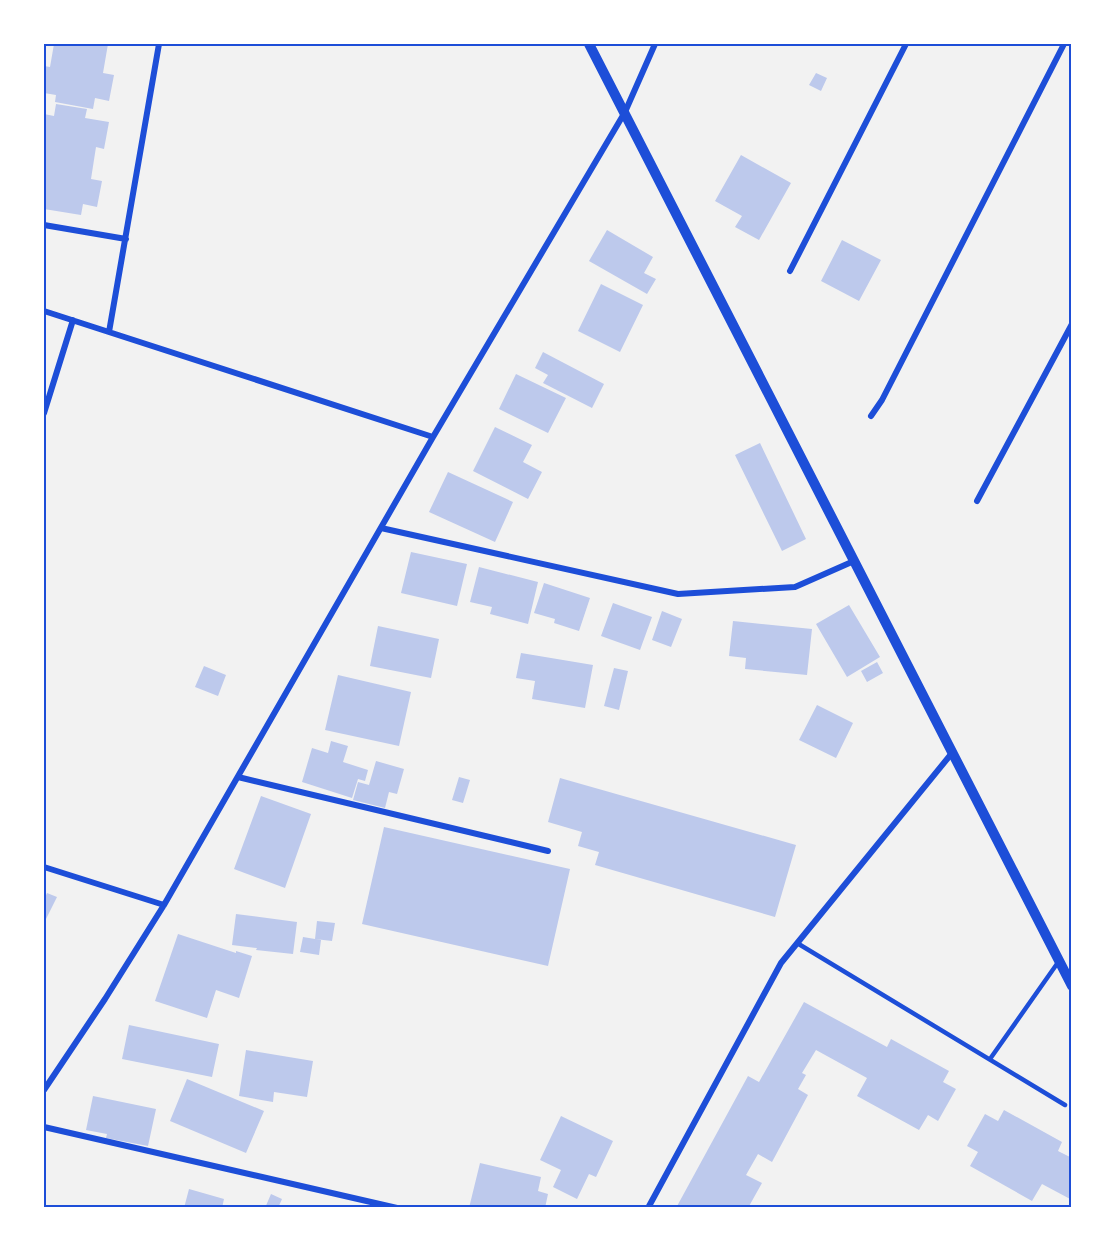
<svg xmlns="http://www.w3.org/2000/svg" width="1115" height="1251" viewBox="0 0 1115 1251" font-family="'Exo 2',sans-serif">
  <style>
    .building { fill: #bdc9ec }
    .lines { fill: none; stroke-linecap: round; stroke-linejoin: round }
    .service { stroke: #1d4ed8; stroke-width: 4.5 }
    .minor { stroke: #1d4ed8; stroke-width: 6 }
    .tertiary { stroke: #1d4ed8; stroke-width: 10 }
    .neatline { fill: none; stroke: #1d4ed8; stroke-width: 2 }
  </style>
  <rect width="100%" height="100%" fill="#f2f2f2"/>
  <path class="building" d="M54,44H108L103,73L114,75L109,101L95,98L93,109L55,102L56,95L44,93V66L50,67Z
    M816,73L827,78L821,91L809,85Z
    M56,104L87,109L85,118L109,122L104,149L96,147L91,179L102,181L97,207L83,204L81,215L44,209V114L54,116Z
    M741,155L791,183L759,240L735,227L742,216L715,201Z
    M607,230L653,257L644,273L656,279L647,294L589,261Z
    M842,240L881,260L859,301L821,281Z
    M601,284L643,305L620,352L578,331Z
    M543,352L604,384L592,408L543,383L548,375L535,368Z
    M516,374L566,398L548,433L499,409Z
    M495,427L532,445L523,462L542,472L528,499L473,471Z
    M760,443L806,539L782,551L735,455Z
    M448,472L513,502L495,542L429,512Z
    M411,552L467,564L457,606L401,593Z
    M479,567L538,582L528,624L490,614L492,607L470,602Z
    M544,583L590,598L579,631L554,623L555,619L534,613Z
    M613,603L652,617L640,650L601,636Z
    M849,605L880,657L847,677L816,624Z
    M662,611L682,619L671,647L652,640Z
    M733,621L812,629L807,675L745,669L746,658L729,656Z
    M378,626L439,639L431,678L370,666Z
    M521,653L593,665L585,708L532,699L535,681L516,678Z
    M877,662L883,673L867,682L861,671Z
    M204,666L226,675L218,696L195,687Z
    M614,668L628,671L619,710L604,706Z
    M338,675L411,692L399,746L325,730Z
    M817,705L853,723L836,758L799,740Z
    M331,741L348,746L343,762L368,770L365,781L358,779L352,798L302,782L312,748L328,753Z
    M376,761L404,769L397,794L389,792L385,808L353,800L358,782L369,785Z
    M459,777L470,780L463,803L452,800Z
    M560,778L796,845L775,917L595,865L599,852L578,846L582,832L548,822Z
    M261,796L311,814L285,888L234,869Z
    M384,827L570,869L548,966L362,924Z
    M47,893L57,897L44,923V900Z
    M236,914L297,922L293,954L256,950L257,948L232,945Z
    M317,921L335,923L332,941L315,939Z
    M178,934L236,953V951L252,956L239,998L216,990L207,1018L155,1001Z
    M303,937L321,940L319,955L300,952Z
    M804,1002L887,1047L891,1039L949,1071L943,1082L956,1089L938,1121L928,1115L919,1130L857,1096L867,1078L816,1050L802,1073L806,1075L798,1089L808,1095L772,1162L758,1154L746,1175L762,1183L748,1208H676L748,1076L759,1082Z
    M129,1025L219,1044L212,1077L122,1059Z
    M246,1050L313,1061L307,1097L274,1092L273,1102L239,1096Z
    M187,1079L264,1111L246,1153L170,1121Z
    M93,1096L156,1109L148,1146L106,1138L107,1134L86,1130Z
    M1004,1110L1062,1142L1058,1151L1072,1158V1200L1042,1184L1032,1201L970,1166L978,1152L967,1146L985,1114L998,1121Z
    M561,1116L613,1141L596,1177L589,1174L577,1199L553,1187L561,1170L540,1160Z
    M480,1163L541,1177L538,1191L548,1194L545,1208H469Z
    M189,1189L224,1199L222,1208H184Z
    M271,1194L282,1199L278,1208H265Z"/>
  <g class="lines">
    <path class="service" d="M797,943L1065,1105
      M990,1059L1059,961"/>
    <path class="minor" d="M44,225L126,239
      M790,271L906,44
      M44,311L433,437
      M109,332L159,44
      M44,413L73,320
      M871,416L882,400L1064,44
      M977,501L1072,324
      M381,528L678,594L795,587L854,561
      M238,777L548,851
      M44,867L164,905
      M44,1090L105,999L164,905L433,437L625,112L655,44
      M44,1127L397,1208
      M648,1208L781,963L952,753"/>
    <path class="tertiary" d="M589,44L1072,986"/>
  </g>
  <rect width="1115" height="1251" fill="none" stroke="#ffffff" stroke-width="90"/>
  <rect x="45" y="45" width="1025" height="1161" class="neatline"/>
</svg>
